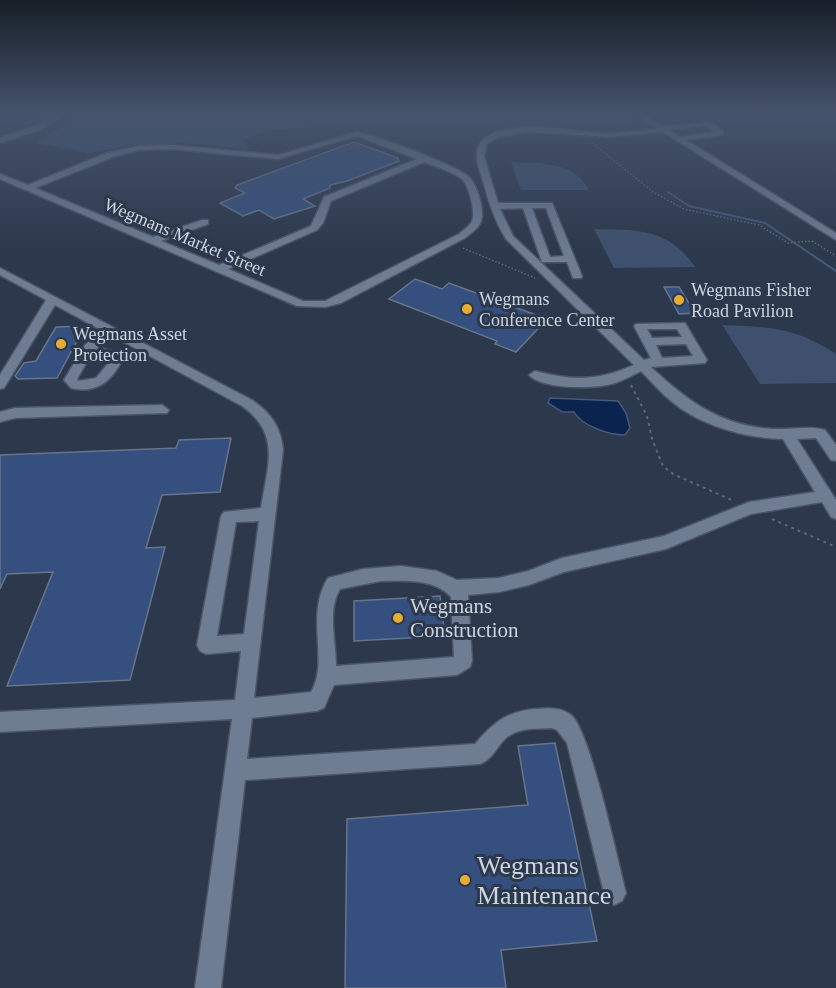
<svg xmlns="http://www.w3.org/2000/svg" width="836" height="988" viewBox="0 0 836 988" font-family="Georgia,serif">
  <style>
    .green { fill: #3e506d }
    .water { fill: #0b244f; stroke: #45597a; stroke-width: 1.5 }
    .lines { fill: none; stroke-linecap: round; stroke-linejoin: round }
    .stream { stroke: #45597a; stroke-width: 2 }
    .building { fill: #35507f; stroke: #67748a; stroke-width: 1.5 }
    .minor-casing { stroke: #4b5566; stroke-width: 3 }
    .path-far1 { stroke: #5d6778; stroke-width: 1.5; stroke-dasharray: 1.5 2; stroke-linecap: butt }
    .path { stroke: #5d6778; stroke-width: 2; stroke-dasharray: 3 4; stroke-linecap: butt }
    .minor { fill: #6f7d93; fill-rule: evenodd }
    .poi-dot { fill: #e7ac36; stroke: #2c384b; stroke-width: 2 }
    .labels { text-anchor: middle; stroke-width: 6; stroke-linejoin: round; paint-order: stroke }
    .far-street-label { font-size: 18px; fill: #ccd4e0; stroke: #2c384b }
    .far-poi-label { font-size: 18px; fill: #ccd4e0; stroke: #2c384b; text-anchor: start }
    .poi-label { font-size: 21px; fill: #ccd4e0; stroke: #2c384b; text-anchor: start }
    .near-poi-label { font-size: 26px; fill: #ccd4e0; stroke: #2c384b; text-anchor: start }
  </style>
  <rect width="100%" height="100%" fill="#2c384b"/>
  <path class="green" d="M79,115H621L634,126H326L267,130L243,140L249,149L181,143L134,145L89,153L37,143Z
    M511,162C540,163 574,161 589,190H521Z
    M594,229C637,230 669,228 695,267L614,268Z
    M722,325C769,327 796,327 836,354V383L760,384Z"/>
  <path class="water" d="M550,398L618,401L626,413L630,428L625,435C609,435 582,426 574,412H562L548,403Z"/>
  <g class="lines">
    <path class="stream" d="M668,192L689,206L765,223L836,271"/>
  </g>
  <path class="building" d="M354,142L398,158L399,161L347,181L330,185V188L303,199L315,206L274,219L259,210L243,216L220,203L245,193L235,188L237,185Z
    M415,279L442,289L449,283L547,319L516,352L495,344L497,341L389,299Z
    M664,287H679L695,313L679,314Z
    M85,326L57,378L18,379L15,376L24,363L36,361L56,327Z
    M231,438L220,492L162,495L146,548L165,547L130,680L7,686L53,572L7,574L0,589V455L176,448L179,440Z
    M440,596L445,636L354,641V601Z
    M555,743L597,941L501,950L506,988H345L347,819L528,805L518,746Z"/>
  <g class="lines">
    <defs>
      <path id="minor" d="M57,115H65L37,131L0,143V138L31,127Z
        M637,115H644L662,126L711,122L723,131V135L686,140L836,233V240L663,132L608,137L531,132L498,137L487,144L484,156L498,203H552L582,276L581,278H573L567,262H542L523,208L500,209L513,236L644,360L651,358L634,326L636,324L685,323L707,360L705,363L651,367C687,401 721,426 773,429C790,430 809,425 825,430L836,445V461L831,460L816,438L797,439L836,500V519L831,517L822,502L751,514L666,549L564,572L529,585L499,592L468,595L472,661L470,667L457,675L334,685L324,708L317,711L252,718L247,759L475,744C493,723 507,711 536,709C547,708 561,707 571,715C590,730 618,862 626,893L622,901L614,905L606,901L567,743L557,730L552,728C537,729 519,727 506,738C497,746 493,759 480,764L245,780L221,988H195L232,719L0,732V712L235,700L241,651L206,654L200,651L197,645L221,516L224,512L261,508C267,467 282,434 242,406L109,334L97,347L115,352L122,360C112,381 96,394 71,388L64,380L85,345L101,330L55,305L4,388L0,389V375L46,300L0,275V268L252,400C271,413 281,427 283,450L254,698L311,692C330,660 304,616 328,578L363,569L401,566L437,571L457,580L499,578L528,571L562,558L664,536L749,502L815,492L783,439C745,438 701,426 671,401C660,392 651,381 641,371C633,375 624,380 615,383C596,389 543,390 529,375L535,371C573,381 598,381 634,365L506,239C495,221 489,204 484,184C480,171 471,152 482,141C505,116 572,132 603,133C621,133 639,131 657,129ZM706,126L714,132L680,137L668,130ZM532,208H546L564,256L550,257ZM647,329H677L682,337L652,338ZM686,344L693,356L662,358L656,345ZM92,353L110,361L96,378L78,381L77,379ZM259,521L244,634L217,636L236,522ZM381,581C404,581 434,578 451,597L454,657L336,666C336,642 327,610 340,589Z
        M357,132C375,135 458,166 469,177C477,185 485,211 481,221C479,228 471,233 465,238L341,303L325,307L297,306L0,179V174L28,185L107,153L139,146L172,145L278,155ZM357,136L417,159L324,197L311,226L219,265L161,241L208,224V220H202L153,237L35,188L113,157L139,150L172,149L278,159ZM424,162C436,167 453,171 463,180C469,187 476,213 472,221C470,226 463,230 459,234L325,301H303L228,269L317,230L323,223L331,201Z
        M162,405L169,410L167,413L15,418L0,422V412L15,408Z"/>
    </defs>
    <use href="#minor" class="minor-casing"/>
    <path class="path-far1" d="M592,143L653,192L684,209L759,225L788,243L812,241L836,256
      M463,248L535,278"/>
    <path class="path" d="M631,385L647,416L652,439L663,466L673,474L734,501
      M772,519L836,547"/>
    <use href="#minor" class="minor"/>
  </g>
  <linearGradient id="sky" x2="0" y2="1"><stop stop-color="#181f29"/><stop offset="0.45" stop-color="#45536c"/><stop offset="1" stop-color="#45536c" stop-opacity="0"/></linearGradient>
  <rect width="836" height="253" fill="url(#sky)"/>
  <g class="poi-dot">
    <circle cx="679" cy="300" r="6"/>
    <circle cx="467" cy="309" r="6"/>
    <circle cx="61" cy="344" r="6"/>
    <circle cx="398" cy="618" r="6"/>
    <circle cx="465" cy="880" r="6"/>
  </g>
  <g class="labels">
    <g class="far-street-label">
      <text transform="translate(185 237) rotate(23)" y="6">Wegmans Market Street</text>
    </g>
    <g class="far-poi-label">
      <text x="691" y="296">Wegmans Fisher<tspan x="691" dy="21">Road Pavilion</tspan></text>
      <text x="479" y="305">Wegmans<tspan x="479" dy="21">Conference Center</tspan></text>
      <text x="73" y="340">Wegmans Asset<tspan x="73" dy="21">Protection</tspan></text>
    </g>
    <g class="poi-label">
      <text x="410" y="613">Wegmans<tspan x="410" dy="24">Construction</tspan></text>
    </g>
    <g class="near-poi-label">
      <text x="477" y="874">Wegmans<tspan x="477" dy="30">Maintenance</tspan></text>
    </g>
  </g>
</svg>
